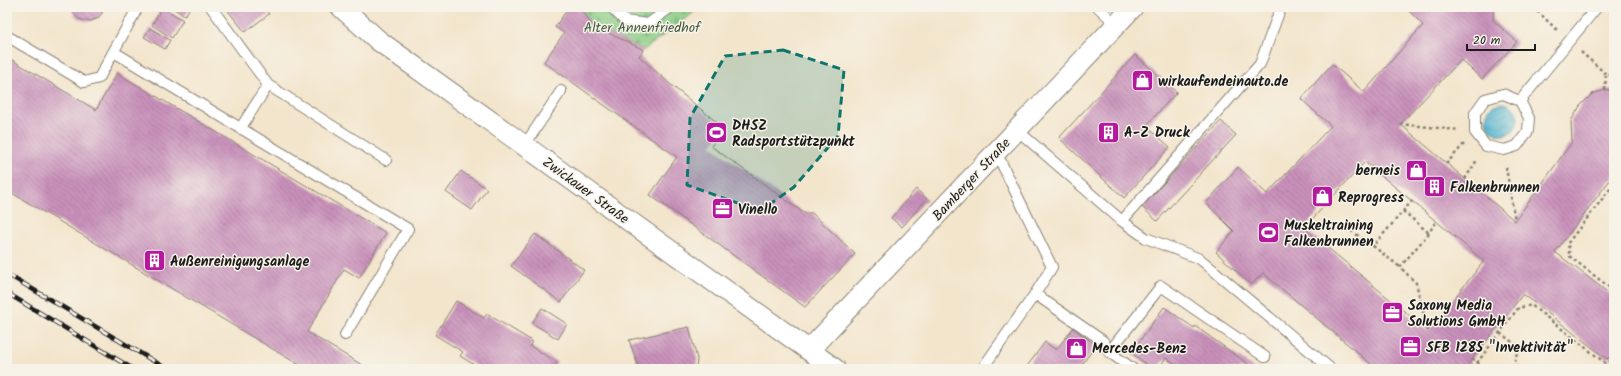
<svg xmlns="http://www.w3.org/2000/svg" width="1621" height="376" viewBox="0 0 1621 376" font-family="Kalam,sans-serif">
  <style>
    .cemetery { fill: url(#cemetery-stones); stroke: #547552 }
    .water { fill: url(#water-waves); stroke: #366776 }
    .building { fill: url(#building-back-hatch); fill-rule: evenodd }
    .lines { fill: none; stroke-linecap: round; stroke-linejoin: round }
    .service-casing { stroke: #888074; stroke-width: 12 }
    .minor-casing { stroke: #888074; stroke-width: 22 }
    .path { stroke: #888074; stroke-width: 2.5; stroke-dasharray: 3 3; stroke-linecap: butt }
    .service { stroke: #fff; stroke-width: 10 }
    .minor { stroke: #fff; stroke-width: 20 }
    .rail-casing { stroke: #1c1c1c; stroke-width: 4.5 }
    .rail { stroke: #f7f3e8; stroke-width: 3; stroke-dasharray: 9; stroke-linecap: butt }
    .marked { fill: #0f766e; fill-opacity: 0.2; stroke: #0f766e; stroke-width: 3; stroke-dasharray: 8 5; stroke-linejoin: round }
    .labels { text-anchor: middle; stroke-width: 3; stroke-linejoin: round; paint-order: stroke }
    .park-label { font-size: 14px; fill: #435a41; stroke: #f7f3e8 }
    .poi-label { font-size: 14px; font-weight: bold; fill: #1c1c1c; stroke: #f7f3e8; text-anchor: start }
    .street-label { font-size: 14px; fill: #1c1c1c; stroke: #f7f3e8 }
  </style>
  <defs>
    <pattern id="cemetery-stones" width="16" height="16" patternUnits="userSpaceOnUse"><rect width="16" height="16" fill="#8bce87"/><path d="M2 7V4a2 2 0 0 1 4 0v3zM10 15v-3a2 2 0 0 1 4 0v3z" fill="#77b074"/></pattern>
    <pattern id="water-waves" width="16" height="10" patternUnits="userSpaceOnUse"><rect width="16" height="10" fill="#50b2cf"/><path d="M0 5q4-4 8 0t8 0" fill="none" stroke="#4290a7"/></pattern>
    <pattern id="building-back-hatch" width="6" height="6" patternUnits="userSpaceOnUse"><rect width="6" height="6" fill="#c991bb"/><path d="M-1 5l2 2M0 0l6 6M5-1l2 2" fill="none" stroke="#a27697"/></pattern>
  </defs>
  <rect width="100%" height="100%" fill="#f7f3e8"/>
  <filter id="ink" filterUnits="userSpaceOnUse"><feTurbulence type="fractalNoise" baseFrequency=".025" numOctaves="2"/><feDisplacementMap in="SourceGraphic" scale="8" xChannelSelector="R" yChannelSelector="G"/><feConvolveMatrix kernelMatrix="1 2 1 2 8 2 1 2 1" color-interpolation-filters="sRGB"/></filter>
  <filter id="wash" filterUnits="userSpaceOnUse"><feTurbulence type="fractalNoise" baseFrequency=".012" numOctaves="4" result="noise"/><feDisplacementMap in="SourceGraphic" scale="16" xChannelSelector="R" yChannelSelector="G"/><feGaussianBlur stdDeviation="0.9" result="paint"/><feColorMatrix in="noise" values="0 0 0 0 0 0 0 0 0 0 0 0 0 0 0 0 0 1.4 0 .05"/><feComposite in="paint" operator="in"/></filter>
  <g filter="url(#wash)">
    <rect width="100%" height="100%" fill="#f3e5cc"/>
    <path class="cemetery" d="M580,7H701L644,50L593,27Z"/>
    <path class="water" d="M1486 119a16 16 0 1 1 32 0a16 16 0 1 1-32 0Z"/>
    <g id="blocks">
      <path class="building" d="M71,7H104L102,13L98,18L91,21H85L79,19L74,14Z
        M162,7L183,20L172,38L152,25Z
        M171,7H190L185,16Z
        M225,7H264L269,14L245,32Z
        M569,7H580L592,25L644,50L639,56L671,85L724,128L711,146L804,213H812L855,254L805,307L650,195L677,157L544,62L564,33L555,27Z
        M1405,7H1493V20L1517,42L1482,79L1461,60L1400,124L1515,221L1572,142L1571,121L1580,106L1592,94L1605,90L1614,89V180H1610L1555,252L1614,297V361L1609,357L1607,359L1523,294L1469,363L1477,369H1377L1263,273L1251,285L1216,252L1234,231L1206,203L1238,167L1267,194L1331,126L1301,99L1332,64L1364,92L1423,25ZM1365,162L1484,261L1428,331L1304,228Z
        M150,28L170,40L165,49L144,37Z
        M1135,55L1177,92L1146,126L1170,147L1124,198L1059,138Z
        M7,57L96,110L117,73L386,233L359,278L344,269L307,332L367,368L366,369H306L7,190Z
        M1221,121L1236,135L1157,221L1142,207Z
        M461,171L487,189L472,210L446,192Z
        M916,189L927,199L902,227L891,218Z
        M535,234L584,270L561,302L511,266Z
        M456,301L484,318L487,314L532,341L530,346L557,362L553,369H481L460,356L463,352L435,335Z
        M1164,307L1194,328L1195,326L1255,369H1182L1166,358L1158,369H1153L1131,353Z
        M542,308L567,324L558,339L532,323Z
        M689,327L697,359L696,369H631L638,365L629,340Z
        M1073,328L1096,345L1079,369H1025L1045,342L1056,350Z"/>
    </g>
  </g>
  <g filter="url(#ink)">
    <use href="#blocks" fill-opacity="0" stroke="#888074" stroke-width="1"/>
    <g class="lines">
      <defs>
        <path id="service" d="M211,7L268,85L386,160
          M611,7L625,21L648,24L671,7
          M1098,7L1116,24
          M7,36L84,82L99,78L138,7
          M114,52L408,229L345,335
          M1503,94L1520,101L1529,118L1528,131L1517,146L1504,150L1486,146L1475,132V113L1485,99Z
          M1520,101L1597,7
          M240,129L268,85
          M1017,130L1122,221L1146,238L1200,259L1331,369
          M524,146L561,91
          M1122,221L1260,64L1281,7
          M1035,294L1103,341L1109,352L1133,369
          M1109,352L1161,286L1265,357
          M982,369L1035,294L1052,267L996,152"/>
        <path id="minor" d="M341,7L379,41L835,369
          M809,350L1133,7"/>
      </defs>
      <use href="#service" class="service-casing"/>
      <use href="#minor" class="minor-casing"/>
      <path class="path" d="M1533,7L1557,30
        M1581,52L1606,74L1614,76
        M1605,90L1606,74
        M1400,124L1458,130
        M1446,164L1464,144
        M1506,167L1515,221
        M1465,179L1477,160
        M1614,184L1567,244L1570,250L1568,255L1614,291
        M1403,211L1429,233
        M1304,228H1347L1373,246L1412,201
        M1373,246L1400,267
        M1428,331L1416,283L1400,267L1429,233L1436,221
        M1500,333L1519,347L1515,359L1518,369
        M1472,359L1486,369
        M1477,363L1519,307H1525L1531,305L1604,362L1608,369
        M1608,369L1614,367"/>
      <use href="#service" class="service"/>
      <use href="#minor" class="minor"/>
      <defs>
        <path id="rail" d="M7,274L167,369
          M7,293L133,369"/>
      </defs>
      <use href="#rail" class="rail-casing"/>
      <use href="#rail" class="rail"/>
    </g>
  </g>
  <path class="marked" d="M783,50L844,70L838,136L794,187L760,211L687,185L690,118L725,56Z"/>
  <defs>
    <symbol id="shop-square" viewBox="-11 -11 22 22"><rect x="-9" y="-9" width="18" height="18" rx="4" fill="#b5179e" stroke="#f7f3e8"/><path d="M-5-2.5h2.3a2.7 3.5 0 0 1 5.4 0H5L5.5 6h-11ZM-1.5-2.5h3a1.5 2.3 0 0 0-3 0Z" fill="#fff"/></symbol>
    <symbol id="building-square" viewBox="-11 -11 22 22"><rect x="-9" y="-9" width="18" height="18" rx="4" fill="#b5179e" stroke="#f7f3e8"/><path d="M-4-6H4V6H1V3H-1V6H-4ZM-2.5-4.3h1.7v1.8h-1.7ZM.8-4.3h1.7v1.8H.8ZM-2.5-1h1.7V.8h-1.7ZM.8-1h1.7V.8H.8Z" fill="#fff"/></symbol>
    <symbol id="stadium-square" viewBox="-11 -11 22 22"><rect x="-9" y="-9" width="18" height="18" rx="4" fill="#b5179e" stroke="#f7f3e8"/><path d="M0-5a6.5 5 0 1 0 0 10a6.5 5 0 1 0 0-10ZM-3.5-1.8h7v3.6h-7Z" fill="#fff"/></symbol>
    <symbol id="office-square" viewBox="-11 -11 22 22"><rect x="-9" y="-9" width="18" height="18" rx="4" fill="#b5179e" stroke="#f7f3e8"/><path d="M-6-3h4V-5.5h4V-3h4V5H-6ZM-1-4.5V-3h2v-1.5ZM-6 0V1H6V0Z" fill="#fff"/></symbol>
  </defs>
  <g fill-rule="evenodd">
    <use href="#shop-square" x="1130" y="68" width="25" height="25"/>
    <use href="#building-square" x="1096" y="120" width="25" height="25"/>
    <use href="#stadium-square" x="704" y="120" width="25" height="25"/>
    <use href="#shop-square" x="1404" y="158" width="25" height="25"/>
    <use href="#building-square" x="1422" y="174" width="25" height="25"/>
    <use href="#shop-square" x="1310" y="184" width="25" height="25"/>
    <use href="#office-square" x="710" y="196" width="25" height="25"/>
    <use href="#stadium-square" x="1256" y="220" width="25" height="25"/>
    <use href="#building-square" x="142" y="248" width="25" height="25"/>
    <use href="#office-square" x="1380" y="300" width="25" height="25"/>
    <use href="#office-square" x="1398" y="334" width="25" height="25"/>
    <use href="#shop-square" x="1064" y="336" width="25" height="25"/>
  </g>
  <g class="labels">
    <g class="park-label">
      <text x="642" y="32">Alter Annenfriedhof</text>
    </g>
    <g class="poi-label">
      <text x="1158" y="86">wirkaufendeinauto.de</text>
      <text x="732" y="130">DHSZ<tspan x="732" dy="16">Radsportstützpunkt</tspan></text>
      <text x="1124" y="137">A-Z Druck</text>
      <text x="1400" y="175" text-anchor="end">berneis</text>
      <text x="1450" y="192">Falkenbrunnen</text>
      <text x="1338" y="202">Reprogress</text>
      <text x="738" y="214">Vinello</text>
      <text x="1284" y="230">Muskeltraining<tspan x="1284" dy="16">Falkenbrunnen</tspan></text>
      <text x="170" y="266">Außenreinigungsanlage</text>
      <text x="1408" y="310">Saxony Media<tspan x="1408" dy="16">Solutions GmbH</tspan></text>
      <text x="1426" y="352">SFB 1285 "Invektivität"</text>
      <text x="1092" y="353">Mercedes-Benz</text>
    </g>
    <g class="street-label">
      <text transform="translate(971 179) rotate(-47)" y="5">Bamberger Straße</text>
      <text transform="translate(586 190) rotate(36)" y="5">Zwickauer Straße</text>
    </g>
  </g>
  <rect width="1621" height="376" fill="none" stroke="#f7f3e8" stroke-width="24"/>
  <path d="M1467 44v6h68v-6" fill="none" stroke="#1c1c1c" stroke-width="2"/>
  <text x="1473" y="44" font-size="12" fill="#1c1c1c" stroke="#f7f3e8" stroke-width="3" paint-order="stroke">20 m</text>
</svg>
